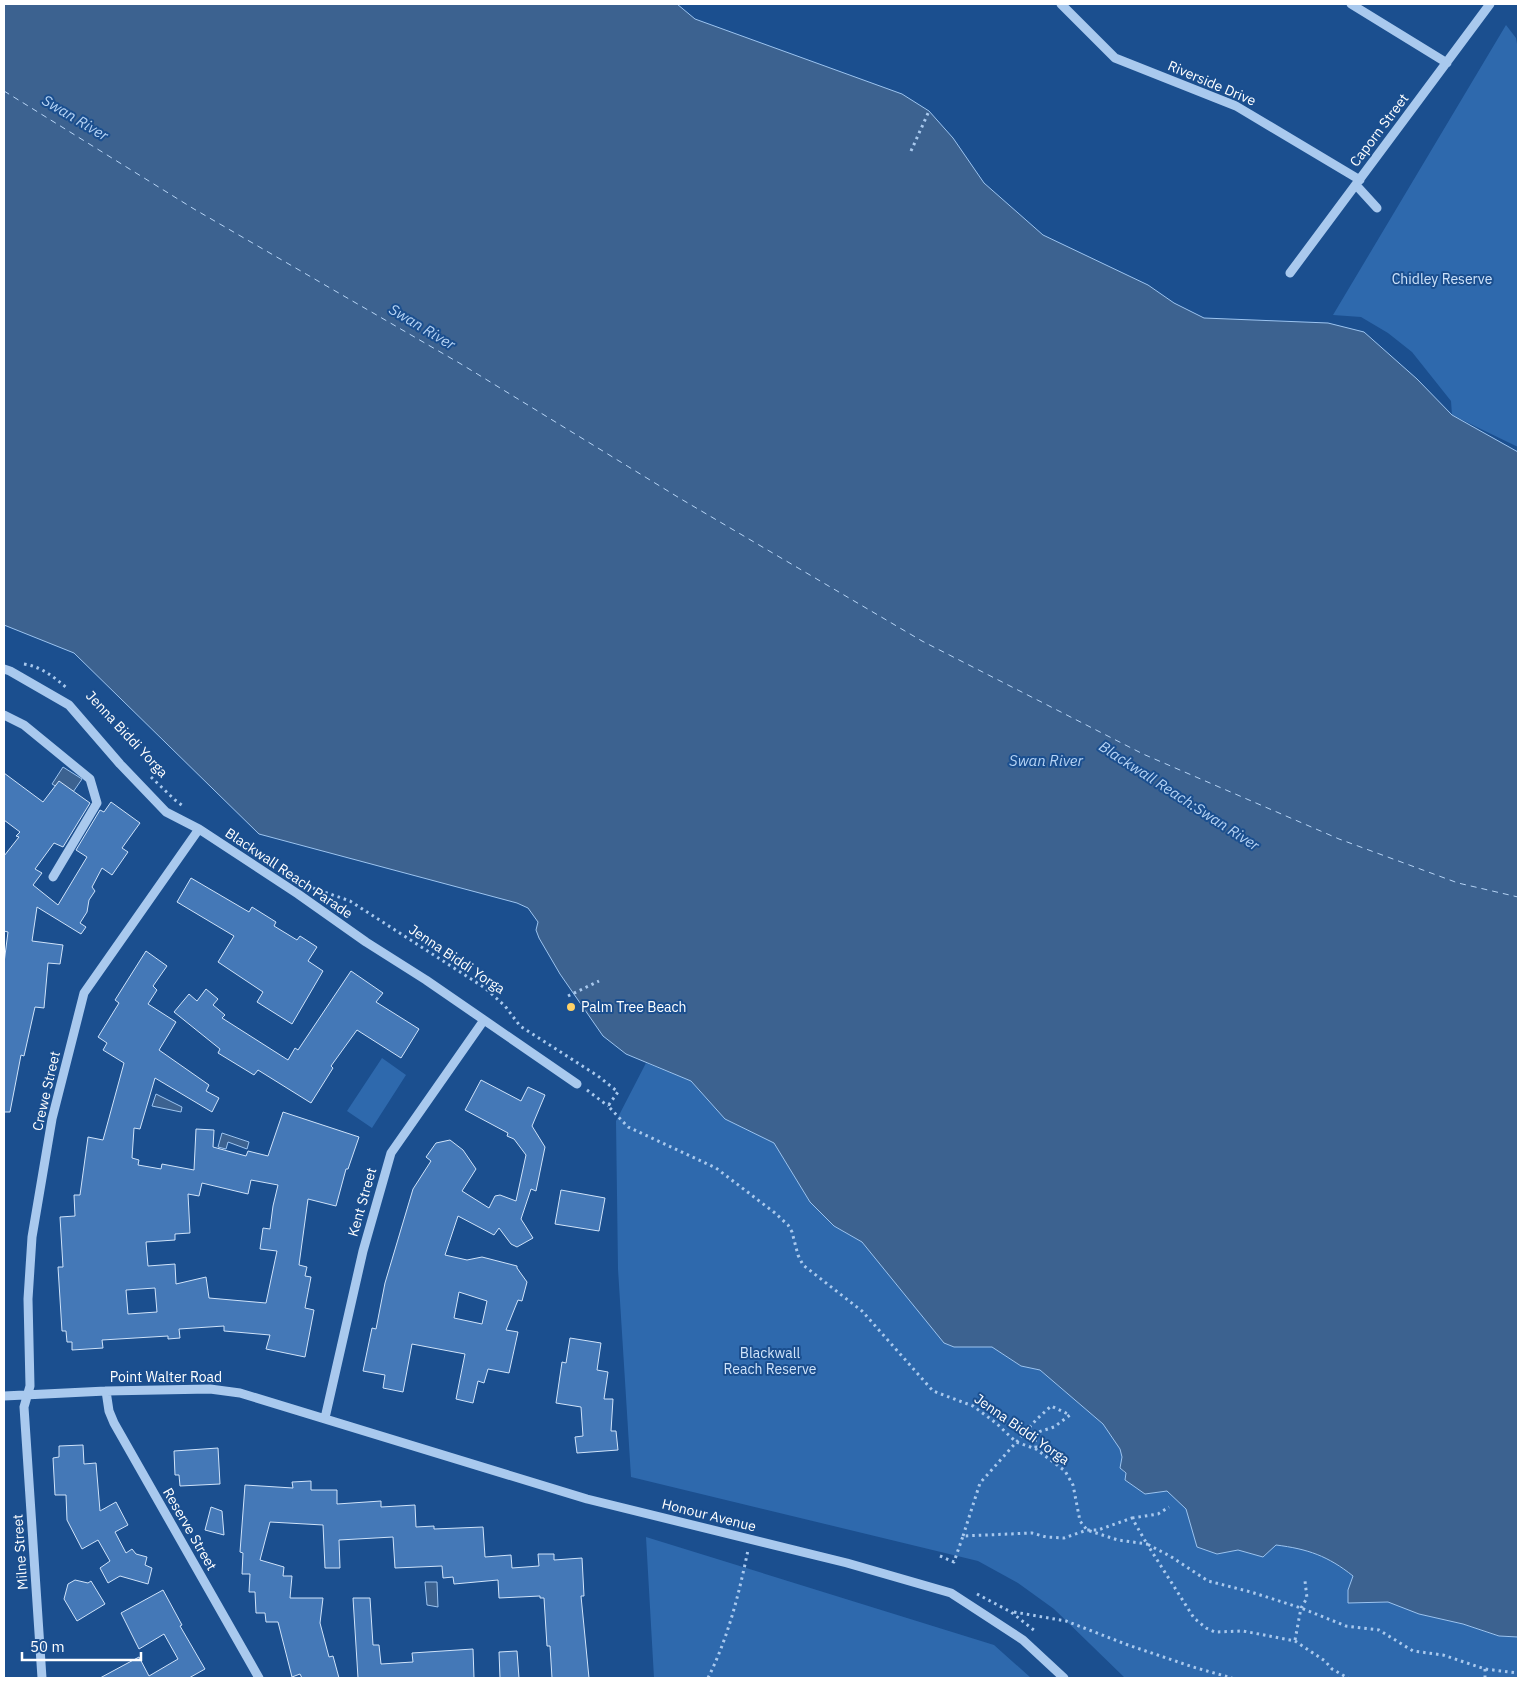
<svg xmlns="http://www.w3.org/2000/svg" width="1522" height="1682" viewBox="0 0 1522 1682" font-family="'IBM Plex Sans',sans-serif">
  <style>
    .green { fill: #2e69ad }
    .water { fill: #3c6290; stroke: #9cc4f0 }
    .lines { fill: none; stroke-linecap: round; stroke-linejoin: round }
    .ferry { stroke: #b5d3f5; stroke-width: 1; stroke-dasharray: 6 5; stroke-linecap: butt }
    .building { fill: #4478b7; stroke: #cfe3fa; fill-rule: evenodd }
    .path { stroke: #a9c9ee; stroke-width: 3; stroke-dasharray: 2.5 4; stroke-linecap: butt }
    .minor { stroke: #a9c9ee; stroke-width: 9 }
    .poi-dot { fill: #ffd166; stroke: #1b4f8f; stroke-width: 2 }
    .labels { text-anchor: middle; stroke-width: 4; stroke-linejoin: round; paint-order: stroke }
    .street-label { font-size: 14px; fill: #fff; stroke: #1b4f8f }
    .park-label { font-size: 14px; fill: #cfe3fa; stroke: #1b4f8f }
    .poi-label { font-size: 14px; fill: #fff; stroke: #1b4f8f; text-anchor: start }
    .water-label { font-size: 15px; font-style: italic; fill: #b5d3f5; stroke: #1b4f8f }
  </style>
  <rect width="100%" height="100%" fill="#1b4f8f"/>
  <path class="green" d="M1506,25L1516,38L1518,50V447L1452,415L1451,401L1412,352L1388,333L1361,317L1333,315Z
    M382,1058L406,1075L372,1128L347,1111Z
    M646,1063L691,1081L725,1119L774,1143L810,1202L834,1226L862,1242L944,1343L954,1347H992L1021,1366L1040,1370L1103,1424L1120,1448L1122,1457L1120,1468L1145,1494L1167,1491L1186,1508L1197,1547L1217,1554L1238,1550L1263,1557L1276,1545C1309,1549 1327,1555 1353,1576L1348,1590L1349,1603L1389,1602L1419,1614L1463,1624L1498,1636L1518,1637V1678H1125L1054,1609L1018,1583L978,1561L631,1477L618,1269L616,1121Z
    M646,1537L994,1645L1031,1678H654Z"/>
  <path class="water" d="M4,4H677L695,19L902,94L929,111L953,138L984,183L1043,235L1148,285L1174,303L1204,318L1328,323L1364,332L1417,379L1452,415L1518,452V1637L1499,1636L1463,1624L1419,1614L1388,1602L1348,1603V1590L1353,1576C1328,1556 1308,1549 1276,1545L1263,1557L1238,1550L1217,1554L1197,1547L1186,1509L1167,1491L1145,1494L1125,1480L1126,1473L1120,1468L1122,1457L1120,1449L1103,1424L1040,1370L1021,1366L992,1347H954L944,1343L862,1242L834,1226L810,1202L774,1143L725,1119L691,1081L626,1054L603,1036L560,974L539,938L536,930L538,922L528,908L517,903L259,834L74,653L4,625Z
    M63,767L82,779L71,795L52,784Z
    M156,1094L182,1107L181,1112L152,1106Z
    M222,1133L249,1142L247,1149L228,1142L226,1149L218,1147Z
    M425,1582H437L438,1607L427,1605Z"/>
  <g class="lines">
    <path class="ferry" d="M4,91L194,209L461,364L681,499L922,641L1143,754L1339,839L1458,883L1518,897"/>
  </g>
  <path class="building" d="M4,773L43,802L59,781L90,803L63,847L54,843L35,869L42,873L33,885L58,905L87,857L76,850L100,810L104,812L111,802L140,823L122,848L128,852L112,875L102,868L92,887L95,891L89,900L87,912L80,923L86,927L81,934L37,907L32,941L63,945L60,964L48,963L44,1008L35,1007L24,1056L21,1055L10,1112H4V963L8,932L4,931V856L19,837L16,836L20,832L4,820Z
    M191,878L249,912L252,907L276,922L274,926L297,940L300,936L317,947L308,961L323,971L292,1024L257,1002L263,992L218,962L234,936L177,902Z
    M146,951L167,966L153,986L157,990L148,1004L176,1022L159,1050L209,1085L206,1091L219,1098L212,1112L155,1078L140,1129L134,1128L132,1158L139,1160L138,1165L161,1169L162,1164L194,1170L196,1129L214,1130L213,1147L246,1156L248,1151L268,1156L283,1112L359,1137L348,1169H346L336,1206L308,1199L299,1265L307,1267L305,1276L311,1277L305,1308L314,1310L305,1357L266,1349L270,1335L224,1331V1326L179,1329L180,1338L168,1339V1336L102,1340L103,1348L72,1350V1342H67L66,1331H62L58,1267H63L60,1217L75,1216L74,1195H80L88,1137L103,1140L124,1063L103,1050L107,1043L98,1037L119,1003L115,1000ZM251,1180L278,1185L273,1206L270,1229L263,1228L260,1249L277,1251L266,1303L209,1298L206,1277L176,1284L175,1264L148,1266L146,1242L175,1240V1234L190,1233L188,1194L199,1196L202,1183L248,1194ZM155,1288L157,1312L128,1314L126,1290Z
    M351,971L383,993L376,1002L419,1029L401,1058L357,1030L331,1066L333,1068L311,1103L258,1070L254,1075L218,1053L220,1049L174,1012L189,994L197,1001L206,989L218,999L213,1005L225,1015L222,1018L288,1060L295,1048L298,1050Z
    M481,1080L521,1101L528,1087L545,1095L532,1126L545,1147L536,1191L531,1189L521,1219L533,1238L517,1247L511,1244L499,1228L494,1235L458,1216L445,1255L467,1260L482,1257L517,1266V1268L527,1282L522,1301L518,1300L506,1330L518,1332L509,1373L488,1369L484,1383L478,1381L473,1403L456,1399L465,1354L412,1344L403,1392L383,1388L385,1375L363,1371L372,1328L376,1329L385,1283L413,1189L431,1161L426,1157L436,1143L450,1140L463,1150L476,1169L462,1191L489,1208L495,1196L500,1195L516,1201L526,1155L514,1139L507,1136L508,1133L465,1110ZM459,1292L487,1301L482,1324L454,1318Z
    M561,1190L605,1198L599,1231L555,1224Z
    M570,1338L601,1343L597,1370L608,1372L604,1399H613L611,1431H616L618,1450L577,1453L575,1437L583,1436L581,1407L556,1403L562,1362L566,1363Z
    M83,1445L84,1464L96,1463L100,1511L116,1502L128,1525L115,1532L126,1553L132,1549L136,1554L147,1557L145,1565L152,1568L148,1584L120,1576L108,1583L100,1568L110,1561L98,1540L82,1549L67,1520L66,1495H55L53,1458L59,1457V1446Z
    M218,1448L220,1484L180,1486L179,1475H175L174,1451Z
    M311,1481V1490H337V1504L381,1501V1507L415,1505L416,1527L434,1526V1529L483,1527L485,1557L511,1555L512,1568L539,1566L538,1554H554V1560L582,1558L584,1596H581L589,1678H552L550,1646H547L544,1598H540V1596L499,1598L498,1580L454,1584L453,1577L443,1578L442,1566L395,1568L393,1537L339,1540L340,1568H325L323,1525L270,1522L260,1560L284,1567L283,1576H292L290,1598H323L320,1623L329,1657L333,1656L339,1678H302L300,1674L292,1677L278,1622H266L265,1613H256L255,1592H249L250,1574H242L243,1553L240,1552L245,1485L293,1488L292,1482Z
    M211,1507L222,1511L224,1535L205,1530Z
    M75,1580L88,1583L91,1581L105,1604L77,1621L64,1599L68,1584Z
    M163,1590L182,1625L180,1626L205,1669L189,1678H100L139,1657L149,1676L178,1659L164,1634L139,1649L121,1613Z
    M353,1598H370L373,1645H379L381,1664L413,1662L412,1653L473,1649L474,1678H358Z
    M517,1651L519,1678H500L499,1652Z"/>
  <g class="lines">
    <path class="path" d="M911,151L929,111
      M24,664C42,667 54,677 68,689
      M151,777L175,800L183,806
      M313,888L350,901L485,988L505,1006L520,1026L598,1076L618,1092L608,1106L628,1127L716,1168L775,1213L788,1225L792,1232L798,1255L803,1265L862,1311L933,1391L973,1406L996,1423L1016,1442L1036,1449L1065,1471L1073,1485L1080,1521L1087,1530L1118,1540L1147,1544L1194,1618L1206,1628L1215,1632L1243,1631L1295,1641L1325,1661L1332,1669L1348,1678
      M568,996L599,981
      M587,1090L608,1106
      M1132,1518L1158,1514L1169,1507
      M963,1536L980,1483L1036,1420L1051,1406L1070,1415L1054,1427L1035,1433L1036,1449
      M940,1556L954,1562L963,1536L1032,1533L1046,1537L1064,1538L1087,1530H1098L1132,1518L1147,1544L1170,1556L1208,1581L1251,1592L1301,1608L1346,1626L1379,1630L1413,1651L1443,1655L1485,1669L1518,1673
      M977,1594L1011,1612L1035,1631
      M1014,1612L1066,1621L1128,1645L1193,1667L1232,1678
      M1295,1640L1301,1608L1307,1598L1305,1581
      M708,1678C728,1638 739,1594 748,1550
      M1485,1678V1669"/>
    <path class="minor" d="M1061,4L1115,58L1236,106L1360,180
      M1351,4L1447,63
      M1356,185L1377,208
      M1290,273L1490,4
      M4,669L10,671L69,705L120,764L166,812L199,829L298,894L366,942L426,980L577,1084
      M4,715L24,725L90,779L97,803L53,877
      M106,1391L109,1411L114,1423L259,1678
      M4,1396L106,1391L210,1389L240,1393L587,1499L847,1563L951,1593L1023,1640L1064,1678
      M325,1418L363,1251L391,1153L484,1020
      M42,1678L24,1407L30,1386L28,1299L32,1237L52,1119L84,993L199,829"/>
  </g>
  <circle class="poi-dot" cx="571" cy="1007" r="5"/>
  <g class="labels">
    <g class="street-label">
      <text transform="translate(1212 83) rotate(23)" y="5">Riverside Drive</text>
      <text transform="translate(1379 130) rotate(-53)" y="5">Caporn Street</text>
      <text transform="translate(127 734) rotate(47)" y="5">Jenna Biddi Yorga</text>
      <text transform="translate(289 873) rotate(34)" y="5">Blackwall Reach Parade</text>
      <text transform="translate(457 959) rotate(34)" y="5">Jenna Biddi Yorga</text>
      <text transform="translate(46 1091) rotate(-77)" y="5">Crewe Street</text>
      <text transform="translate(362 1202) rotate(-74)" y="5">Kent Street</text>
      <text x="166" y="1382">Point Walter Road</text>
      <text transform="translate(1022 1429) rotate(35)" y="5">Jenna Biddi Yorga</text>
      <text transform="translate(709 1515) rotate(14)" y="5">Honour Avenue</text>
      <text transform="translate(190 1529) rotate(60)" y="5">Reserve Street</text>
      <text transform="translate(20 1552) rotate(-94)" y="5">Milne Street</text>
    </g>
    <g class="park-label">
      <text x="1442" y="284">Chidley Reserve</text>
      <text x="770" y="1358">Blackwall<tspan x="770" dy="16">Reach Reserve</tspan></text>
    </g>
    <g class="poi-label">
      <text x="581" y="1012">Palm Tree Beach</text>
    </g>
    <g class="water-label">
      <text transform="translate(75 118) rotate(31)" y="5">Swan River</text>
      <text transform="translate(422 327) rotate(31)" y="5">Swan River</text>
      <text x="1046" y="766">Swan River</text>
      <text transform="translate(1179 796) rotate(33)" y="5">Blackwall Reach:Swan River</text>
    </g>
  </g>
  <rect width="1522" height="1682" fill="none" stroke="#ffffff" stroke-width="10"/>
  <path d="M22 1652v8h119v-8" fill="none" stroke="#ffffff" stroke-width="2.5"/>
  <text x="30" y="1652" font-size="15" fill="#ffffff" stroke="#1b4f8f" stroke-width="4" paint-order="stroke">50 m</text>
</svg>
